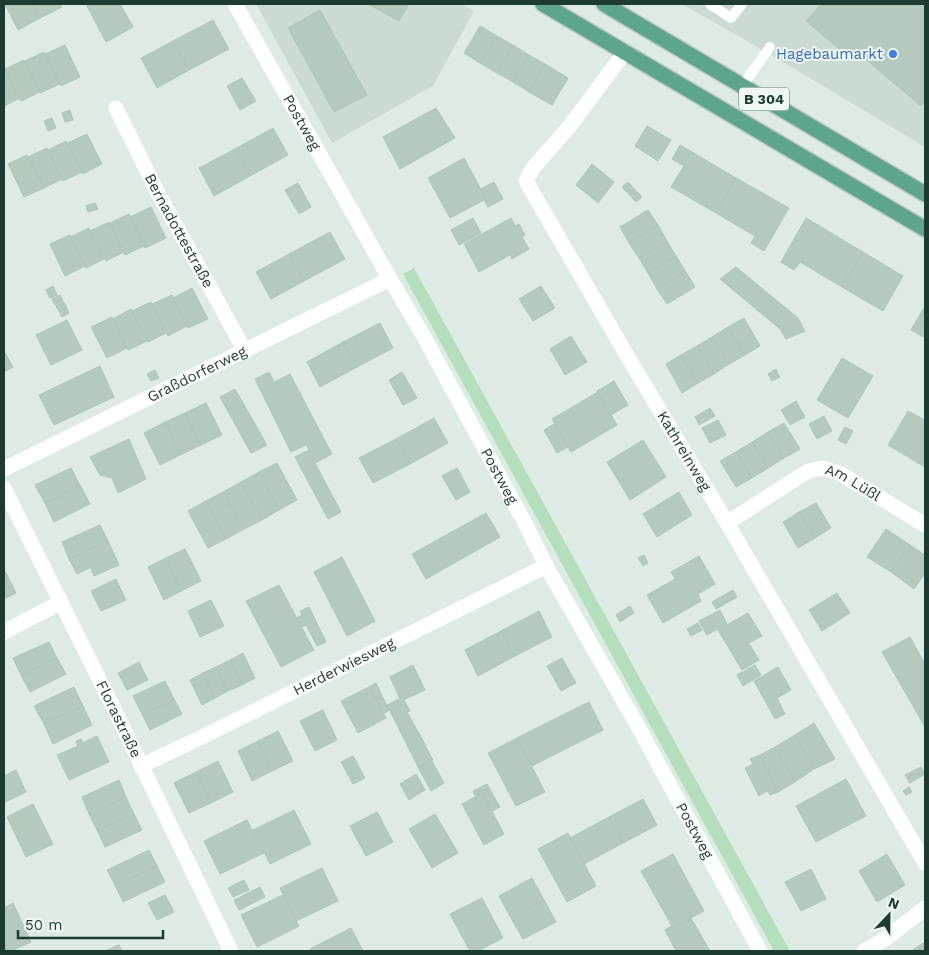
<svg xmlns="http://www.w3.org/2000/svg" width="929" height="955" viewBox="0 0 929 955" font-family="'Work Sans',sans-serif">
  <style>
    .built { fill: #cbdbd3 }
    .green { fill: #b3dfbc }
    .building { fill: #b5c9bf; stroke: #afc5ba }
    .lines { fill: none; stroke-linecap: round; stroke-linejoin: round }
    .primary-casing { stroke: #c0c8c5; stroke-width: 18 }
    .service { stroke: #fff; stroke-width: 10 }
    .minor { stroke: #fff; stroke-width: 15 }
    .tertiary { stroke: #fff; stroke-width: 15 }
    .primary { stroke: #5da58d; stroke-width: 15 }
    .shop-dot { fill: #3f7fe0; stroke: #eef7f2; stroke-width: 2 }
    .labels { text-anchor: middle; stroke-width: 4; stroke-linejoin: round; paint-order: stroke }
    .shield { fill: #eef7f2; stroke: #5c736b; stroke-width: 1 }
    .shield-label { font-size: 14px; font-weight: bold; fill: #1d3b31 }
    .shop-label { font-size: 15px; fill: #366cbe; stroke: #eef7f2; text-anchor: end }
    .street-label { font-size: 15px; fill: #1d3b31; stroke: #eef7f2 }
  </style>
  <rect width="100%" height="100%" fill="#ddebe4"/>
  <path class="built" d="M256,4H462L474,11L433,86L332,143Z
    M682,4H925V147L778,59Z"/>
  <path class="green" d="M414,268L790,951H774L403,274Z"/>
  <path class="building" d="M5,4H32L40,18L18,30Z
    M32,4H60L62,7L40,18Z
    M86,4H120L133,27L106,42Z
    M368,4H409L399,21Z
    M821,4H925V100L921,106L856,51L850,58L806,21Z
    M320,10L367,95L334,112L288,28Z
    M213,20L229,49L189,70L173,41Z
    M480,26L497,36L480,63L464,53Z
    M497,36L513,45L497,73L480,63Z
    M173,41L189,70L157,88L141,58Z
    M65,45L80,77L61,86L45,54Z
    M513,45L529,55L513,82L497,73Z
    M44,52L60,84L40,93L25,61Z
    M529,55L545,64L529,92L513,82Z
    M24,60L40,92L21,101L5,69Z
    M545,64L568,78L552,105L529,92Z
    M4,67L20,98L4,106Z
    M242,78L256,101L240,110L227,86Z
    M436,108L455,138L400,169L383,137Z
    M70,110L73,120L65,122L62,113Z
    M52,118L56,128L48,131L44,121Z
    M647,126L671,140L658,161L635,146Z
    M273,128L288,155L250,176L235,149Z
    M87,134L102,164L83,174L68,143Z
    M66,141L82,172L63,181L48,150Z
    M680,145L736,178L716,213L671,187L684,166L672,159Z
    M47,148L62,179L44,188L28,157Z
    M235,149L250,176L214,196L199,168Z
    M27,155L44,188L24,197L8,164Z
    M464,158L486,199L450,218L428,178Z
    M592,164L614,182L598,203L576,185Z
    M736,178L789,208L764,251L751,243L755,236L716,213Z
    M494,182L503,199L488,207L484,200L486,199L481,189Z
    M628,182L642,197L636,202L622,187Z
    M298,183L311,207L299,214L285,190Z
    M95,203L98,209L88,212L86,206Z
    M151,207L166,238L145,248L130,217Z
    M648,210L658,225L629,243L620,227Z
    M129,214L144,246L125,255L110,223Z
    M473,218L481,233L459,245L451,230Z
    M511,218L515,226L519,224L525,235L522,237L529,249L512,259L510,255L479,272L464,244Z
    M806,218L863,252L842,287L800,262L794,270L781,262Z
    M109,222L124,252L106,261L90,231Z
    M658,225L667,241L639,258L629,243Z
    M89,228L104,259L86,268L71,237Z
    M330,232L345,259L304,281L289,254Z
    M70,235L85,266L65,276L50,244Z
    M667,241L676,256L648,273L639,258Z
    M863,252L903,276L883,311L842,287Z
    M289,254L304,281L271,299L256,272Z
    M676,256L686,272L657,289L648,273Z
    M736,267L798,318L805,331L786,339L780,329L720,279Z
    M686,272L695,287L667,304L657,289Z
    M53,286L57,295L50,298L46,290Z
    M541,286L555,308L533,321L519,299Z
    M192,288L208,319L188,328L173,298Z
    M60,295L63,301L55,305L52,299Z
    M172,295L187,326L168,336L152,304Z
    M64,302L69,313L62,317L56,306Z
    M151,302L166,333L148,342L132,311Z
    M925,306V338L911,330Z
    M131,309L147,341L128,350L113,319Z
    M112,317L127,348L107,358L91,327Z
    M744,318L760,346L745,355L728,327Z
    M67,320L82,350L51,365L36,335Z
    M380,323L393,348L357,367L343,342Z
    M728,327L745,355L729,364L712,337Z
    M571,336L587,362L565,375L550,349Z
    M712,337L729,364L714,374L697,346Z
    M343,342L357,367L320,387L307,362Z
    M697,346L714,374L698,383L681,355Z
    M4,351L13,367L4,372Z
    M681,355L698,383L682,393L666,364Z
    M842,358L873,376L848,418L817,400Z
    M100,366L114,397L54,425L39,395Z
    M776,369L780,377L772,381L768,374Z
    M155,370L159,378L151,381L147,374Z
    M269,372L274,382L290,374L332,454L315,463L341,512L328,519L295,457L309,450L306,445L291,452L255,379Z
    M402,372L417,398L403,405L389,380Z
    M614,381L628,405L611,415L597,391Z
    M235,389L267,445L251,453L220,397Z
    M598,392L617,425L571,452L552,419Z
    M796,401L805,417L790,425L781,410Z
    M206,403L222,435L201,445L185,413Z
    M710,408L715,416L699,425L695,417Z
    M908,411L925,420V467L888,445Z
    M185,413L201,445L180,455L165,422Z
    M824,416L832,431L817,439L809,424Z
    M434,418L448,443L410,464L396,439Z
    M718,420L726,435L710,443L702,428Z
    M165,422L180,455L160,465L144,433Z
    M784,423L800,449L784,458L768,432Z
    M554,424L568,447L557,453L544,430Z
    M845,427L853,431L846,444L838,440Z
    M768,432L784,458L768,468L752,442Z
    M129,439L146,479L118,493L112,478L100,475L90,457Z
    M396,439L410,464L373,483L359,458Z
    M643,440L666,477L630,500L607,462Z
    M752,442L768,468L752,478L736,452Z
    M736,452L752,478L736,487L720,461Z
    M277,463L297,500L279,510L259,472Z
    M71,468L80,485L45,503L35,485Z
    M457,468L470,492L456,500L442,476Z
    M259,472L279,510L262,520L241,482Z
    M241,482L262,520L244,529L223,492Z
    M80,485L90,504L54,522L45,503Z
    M223,492L244,529L226,539L206,501Z
    M679,492L692,515L657,537L643,514Z
    M206,501L226,539L208,548L188,511Z
    M816,503L831,528L815,538L799,512Z
    M799,512L815,538L798,548L783,522Z
    M486,513L500,537L426,579L412,554Z
    M100,525L108,541L69,559L62,542Z
    M886,529L910,545L891,572L867,557Z
    M108,541L115,556L77,574L69,559Z
    M910,545L925,555V573L914,589L891,572Z
    M185,549L201,581L181,591L166,558Z
    M644,555L648,563L643,566L638,558Z
    M115,556L119,565L94,576L91,568Z
    M699,556L715,584L698,594L701,601L663,623L647,595L675,579L671,572Z
    M342,557L375,621L347,636L314,572Z
    M166,558L181,591L164,600L148,567Z
    M5,571L16,593L4,599V572Z
    M116,579L126,600L101,611L91,591Z
    M279,585L314,650L281,667L246,601Z
    M733,590L737,597L716,609L712,602Z
    M837,593L850,613L822,631L809,610Z
    M211,600L224,626L200,637L188,611Z
    M630,606L634,613L620,622L616,615Z
    M309,607L326,642L317,646L306,625L302,627L297,618L302,615L300,611Z
    M720,610L727,624L707,635L699,621Z
    M539,611L552,637L515,656L501,631Z
    M748,613L762,636L749,643L759,660L742,670L718,630Z
    M698,623L702,630L691,636L687,629Z
    M501,631L515,656L478,676L465,650Z
    M910,637L925,664V727L882,652Z
    M49,642L57,658L21,675L13,658Z
    M243,653L255,678L242,685L230,660Z
    M57,658L66,674L30,692L21,675Z
    M562,658L576,683L561,691L547,666Z
    M230,660L242,685L228,691L216,667Z
    M139,662L148,680L127,690L118,673Z
    M413,665L425,690L401,701L390,677Z
    M755,665L761,675L743,686L737,675Z
    M216,667L228,691L215,698L203,673Z
    M778,667L791,690L777,698L785,714L775,719L754,681Z
    M203,673L215,698L202,705L190,680Z
    M165,681L174,699L142,714L133,696Z
    M376,683L389,710L383,714L369,687Z
    M74,687L83,706L44,724L34,706Z
    M369,687L386,718L358,733L341,701Z
    M174,699L182,714L150,730L142,714Z
    M399,699L401,703L404,700L410,711L407,712L426,746L411,753L387,705Z
    M589,702L603,730L532,766L517,738Z
    M83,706L92,725L53,744L44,724Z
    M323,710L337,740L315,751L300,721Z
    M814,723L835,759L814,769L795,735Z
    M278,731L293,761L272,771L258,741Z
    M795,735L814,769L795,782L775,747Z
    M97,736L109,762L69,780L57,755L78,746L76,741L81,739L83,743Z
    M517,738L545,792L516,806L488,753Z
    M258,741L272,771L252,781L238,751Z
    M426,747L433,760L418,767L412,754Z
    M775,747L795,782L778,792L760,755Z
    M760,755L778,792L770,795L767,791L759,796L745,768L753,764L750,759Z
    M353,756L365,778L353,784L341,762Z
    M218,761L233,792L211,803L196,772Z
    M432,761L444,783L431,791L418,767Z
    M921,767L925,774L910,783L905,775Z
    M16,770L26,792L5,802L4,800V776Z
    M196,772L211,803L189,813L174,783Z
    M416,774L425,790L409,800L400,784Z
    M846,779L866,816L816,842L796,806Z
    M119,780L126,797L89,814L82,797Z
    M487,784L500,807L492,811L482,792L475,796L473,791Z
    M909,787L912,792L906,795L903,791Z
    M482,793L504,834L484,845L462,804Z
    M126,797L134,814L97,830L89,814Z
    M643,799L657,825L623,843L609,817Z
    M33,804L53,844L26,857L7,817Z
    M294,810L311,844L270,864L253,830Z
    M377,812L393,842L366,856L350,826Z
    M134,814L142,830L105,847L97,830Z
    M435,814L458,853L432,868L409,829Z
    M609,817L623,843L584,864L570,838Z
    M247,820L264,853L220,874L204,841Z
    M568,833L596,886L567,902L538,849Z
    M149,850L157,866L115,885L107,870Z
    M673,854L704,911L673,928L641,871Z
    M887,854L905,885L877,902L859,871Z
    M157,866L165,882L123,902L115,885Z
    M322,868L338,901L296,921L280,888Z
    M811,869L826,899L801,911L785,882Z
    M532,878L544,900L511,918L499,896Z
    M244,880L249,890L233,897L228,888Z
    M260,887L265,897L239,910L234,900Z
    M165,895L174,912L157,920L148,903Z
    M283,895L299,926L257,947L241,915Z
    M482,898L503,938L478,951H470L450,914Z
    M544,900L556,922L523,939L511,918Z
    M13,903L31,942L11,951H4V908Z
    M691,918L710,951H676L665,930L671,926L673,928Z
    M351,928L363,951H311L310,949Z
    M925,942V951H911Z
    M119,945L122,951H105Z"/>
  <g class="lines">
    <defs>
      <path id="primary" d="M543,4L925,229
        M604,4L925,194"/>
    </defs>
    <use href="#primary" class="primary-casing"/>
    <path class="service" d="M710,4L731,18L742,4
      M742,86L770,47"/>
    <g class="minor">
      <path id="s1" d="M235,4L390,279L423,335L527,527L546,566L635,721L760,951"/>
      <path id="s2" d="M625,52L569,127L533,168L526,181L629,359L727,523L925,863"/>
      <path id="s3" d="M116,108L159,195L245,351"/>
      <path id="s4" d="M4,469L390,279"/>
      <path id="s5" d="M727,523L808,471L823,468L841,474L925,525"/>
      <path d="M4,632L61,602"/>
      <path id="s6" d="M141,766L204,736L546,566"/>
      <path d="M864,951L885,939L925,908"/>
    </g>
    <path class="tertiary" id="s7" d="M4,488L117,715L231,951"/>
    <use href="#primary" class="primary"/>
  </g>
  <circle class="shop-dot" cx="893" cy="54" r="5"/>
  <g class="labels">
    <rect class="shield" x="739" y="87.5" width="50" height="23" rx="4"/>
    <g class="shield-label">
      <text x="764" y="104">B 304</text>
    </g>
    <g class="shop-label">
      <text x="883" y="59">Hagebaumarkt</text>
    </g>
    <g class="street-label">
      <text dy="5" stroke="none"><textPath href="#s1" startOffset="136">Postweg</textPath></text>
      <text dy="5" stroke="none"><textPath href="#s3" startOffset="138">Bernadottestraße</textPath></text>
      <text dy="5" stroke="none"><textPath href="#s4" startOffset="215">Graßdorferweg</textPath></text>
      <text dy="5" stroke="none"><textPath href="#s2" startOffset="476">Kathreinweg</textPath></text>
      <text dy="5" stroke="none"><textPath href="#s1" startOffset="541">Postweg</textPath></text>
      <text dy="5" stroke="none"><textPath href="#s5" startOffset="145">Am Lüßl</textPath></text>
      <text dy="5" stroke="none"><textPath href="#s6" startOffset="226">Herderwiesweg</textPath></text>
      <text dy="5" stroke="none"><textPath href="#s7" startOffset="258">Florastraße</textPath></text>
      <text dy="5" stroke="none"><textPath href="#s1" startOffset="946">Postweg</textPath></text>
    </g>
  </g>
  <rect width="929" height="955" fill="none" stroke="#1d3b31" stroke-width="10"/>
  <g transform="translate(889 915) rotate(22)" stroke="#eef7f2" stroke-width="4" paint-order="stroke">
  <path d="M0-4L9 19L0 12L-9 19Z" fill="#1d3b31"/>
  <text y="-8" font-size="14" font-weight="bold" text-anchor="middle" fill="#1d3b31">N</text>
  </g>
  <path d="M18 930v8h145v-8" fill="none" stroke="#1d3b31" stroke-width="2.5"/>
  <text x="25" y="930" font-size="15" fill="#1d3b31" stroke="#eef7f2" stroke-width="4" paint-order="stroke">50 m</text>
</svg>
